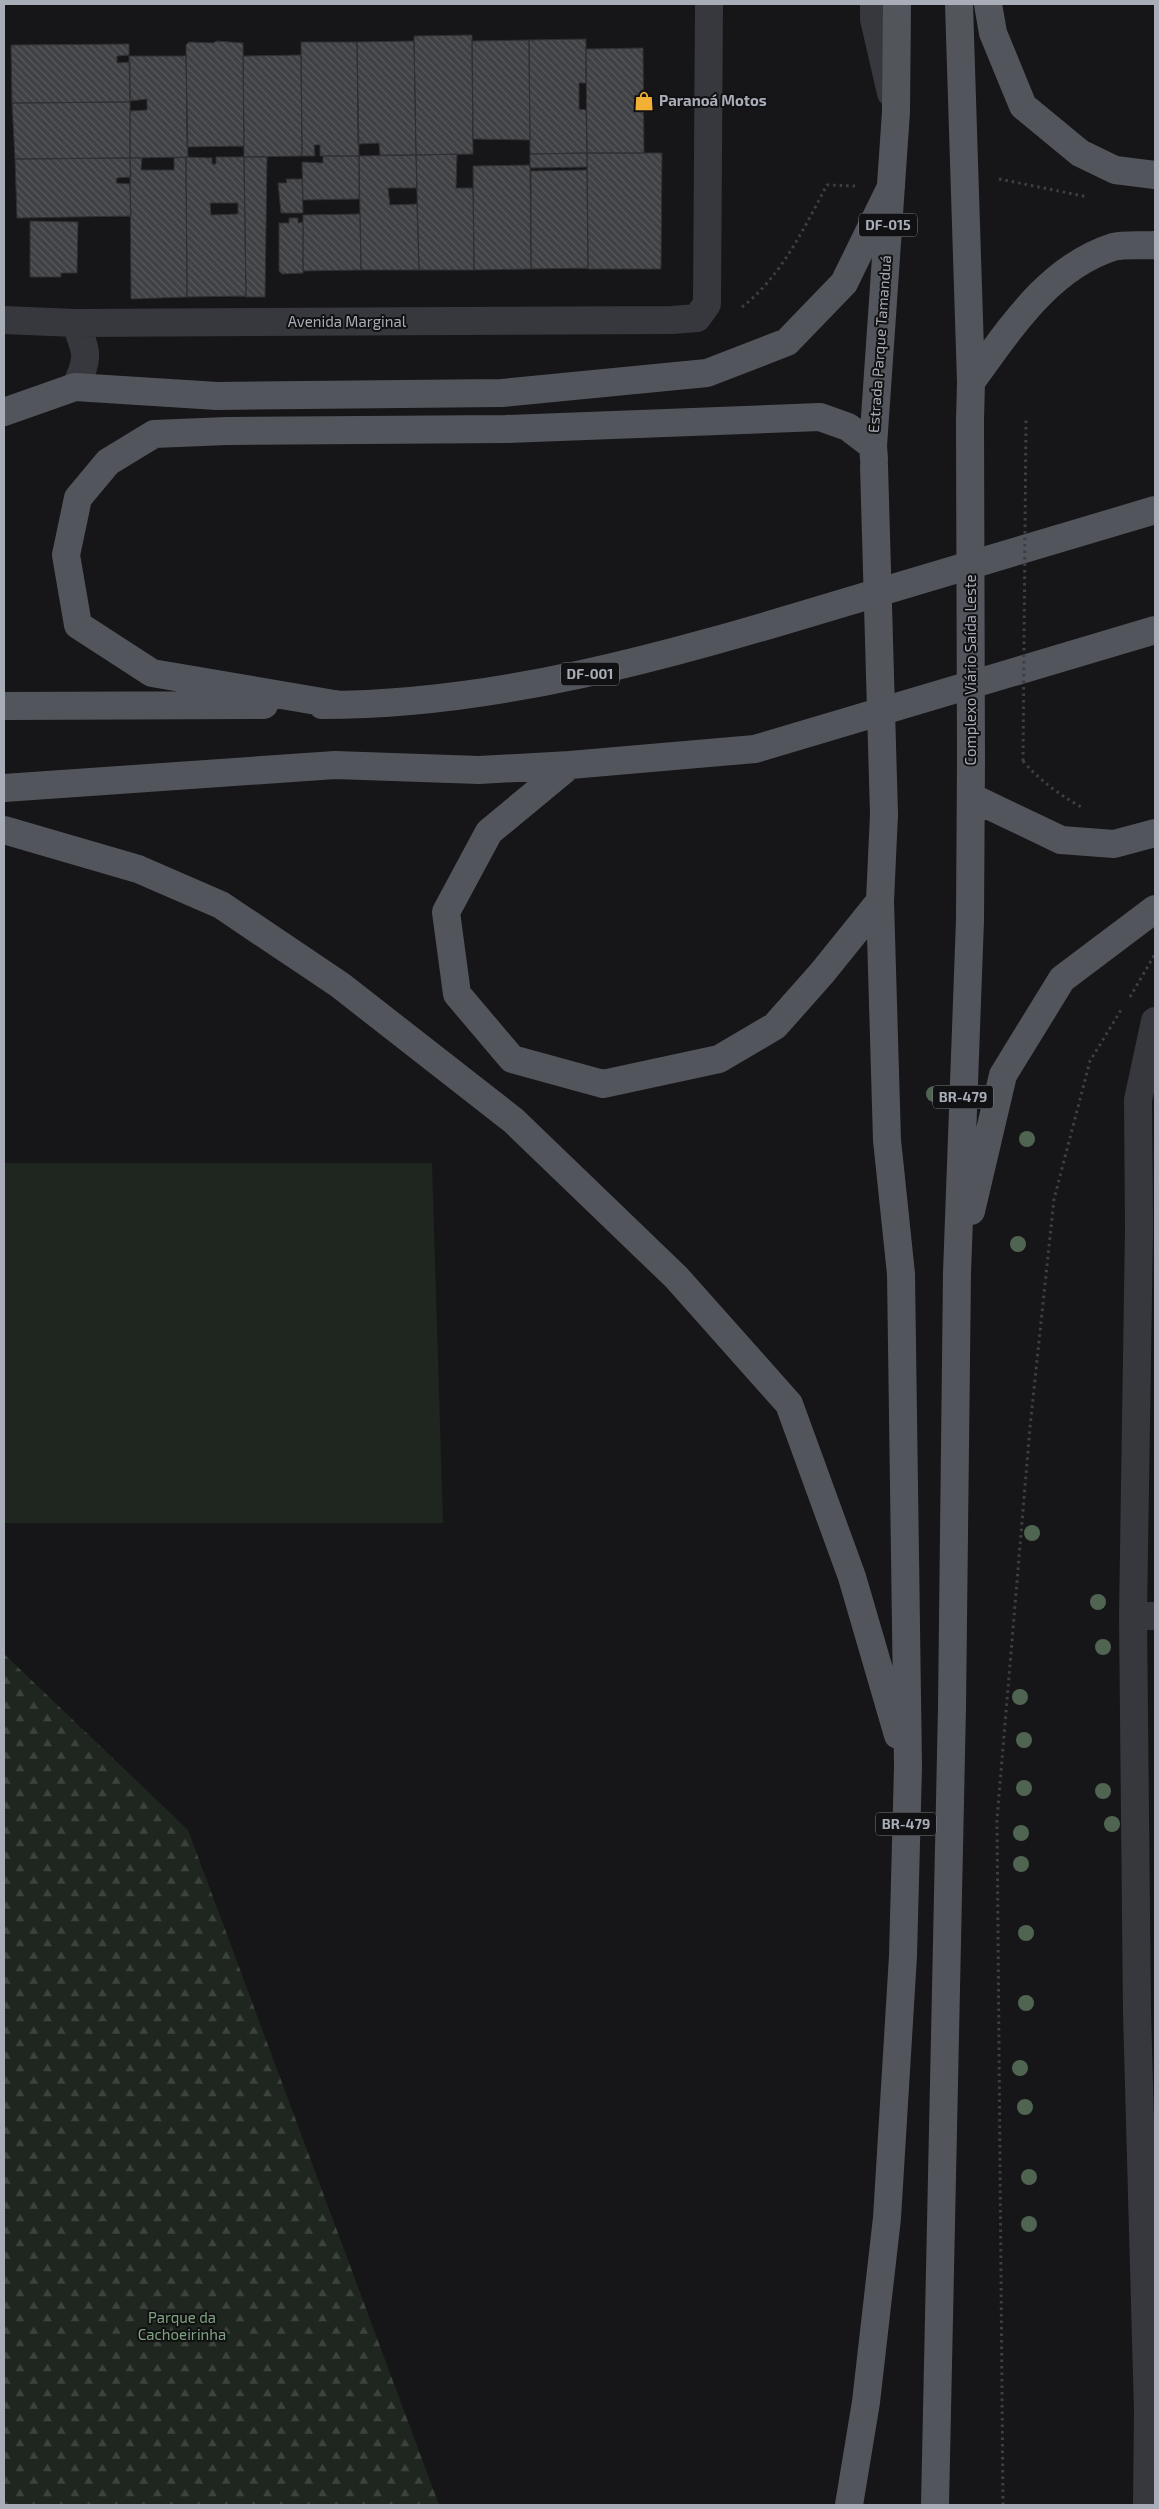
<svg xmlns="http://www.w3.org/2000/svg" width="1159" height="2509" viewBox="0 0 1159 2509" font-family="'Exo 2',sans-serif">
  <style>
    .forest { fill: url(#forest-firs) }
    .park { fill: #1e261f }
    .building { fill: url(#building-back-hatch); stroke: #303034; fill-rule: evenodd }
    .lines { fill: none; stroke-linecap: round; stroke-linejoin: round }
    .path { stroke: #3d3f44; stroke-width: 3; stroke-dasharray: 2.5 4; stroke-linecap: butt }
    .minor { stroke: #37383d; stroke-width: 28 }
    .tertiary { stroke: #37383d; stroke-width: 28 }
    .primary { stroke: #53555c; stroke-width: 28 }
    .path-bridge { stroke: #3d3f44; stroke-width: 3; stroke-dasharray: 2.5 4; stroke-linecap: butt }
    .primary-bridge { stroke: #53555c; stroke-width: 28 }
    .tree { fill: #506452 }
    .labels { text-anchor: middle; stroke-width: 4; stroke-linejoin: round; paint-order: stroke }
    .shield { fill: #111113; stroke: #7b7e86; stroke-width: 1 }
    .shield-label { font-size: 14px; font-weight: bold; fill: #a8adb8 }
    .poi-label { font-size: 15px; font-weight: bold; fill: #a8adb8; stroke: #111113; text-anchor: start }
    .street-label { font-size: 15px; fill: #a8adb8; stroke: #111113 }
    .park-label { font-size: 15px; fill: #7fa381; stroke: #111113 }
  </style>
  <defs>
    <pattern id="forest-firs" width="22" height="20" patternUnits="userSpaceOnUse" patternTransform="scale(1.25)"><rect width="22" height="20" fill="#1e261f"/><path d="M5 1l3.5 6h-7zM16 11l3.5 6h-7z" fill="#3c433d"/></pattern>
    <pattern id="building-back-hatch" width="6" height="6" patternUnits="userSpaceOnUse" patternTransform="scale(1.25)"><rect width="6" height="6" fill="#404145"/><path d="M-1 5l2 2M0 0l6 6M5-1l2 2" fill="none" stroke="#595a5e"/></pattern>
  </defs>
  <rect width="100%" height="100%" fill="#161618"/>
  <path class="forest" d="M4,1654L188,1830L439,2505H4Z"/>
  <path class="park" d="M4,1163H432L443,1523H4Z"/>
  <path class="building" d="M472,35L473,154L416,155L414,36Z
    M586,39V83H579V109L586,110L587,153L530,154L529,40Z
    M529,40L530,140L473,139L472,41Z
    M217,41L243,43L244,146L187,147L186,45L189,42L213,43Z
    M414,41L416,155H380L379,143L358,144L357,42Z
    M301,42H357L359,156H320V145H314L315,156H302Z
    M129,44V55L117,56V63L130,62V102L12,103L11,45Z
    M643,48L644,153H587L586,49Z
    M301,55L302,156L244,157L243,56Z
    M129,56H186L188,157L130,158V111L147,110V99L130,101Z
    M130,102V158L15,159L12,103Z
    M587,153V167L530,168V154Z
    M587,153H662L661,269H588Z
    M457,154L456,188H473L474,270H419L416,155Z
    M416,155L417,188H388L390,205L417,204L419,270H361L359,156Z
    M323,156H359V199L303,200L302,162L323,163Z
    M186,157L212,158V164H216V157H244L246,296L187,297ZM210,203H238V214L211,215Z
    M186,157L187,297L131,299L130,158H142L141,170H174V158Z
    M244,157H267L265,297H246Z
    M130,158L131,177L117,178L116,183L130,184L131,216L17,218L15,159Z
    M530,165L531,269L474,270L473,166Z
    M587,170L588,268L531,269V171Z
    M286,179H302L303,213H281L278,183H287Z
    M360,214L361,270L303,271V215Z
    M289,218H298V223L303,222V273L282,274L279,271V223H289Z
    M30,221L78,222L77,273H61V277H30Z"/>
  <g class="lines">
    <path class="path" d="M999,179L1088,197
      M742,307C781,277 804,228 827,185L855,186
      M1023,761C1040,781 1059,794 1081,807
      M1130,997L1155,954
      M1003,2505L997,1819L1030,1427L1054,1199L1090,1061L1121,1010"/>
    <path class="minor" d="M874,4V19L891,93
      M4,320L75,323L672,320L697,318L707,304L709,4
      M75,323C87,352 90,358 75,387
      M1133,1616H1155"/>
    <path class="tertiary" d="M1147,2505L1148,2412L1137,2013L1133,1616L1139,1228L1138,1100L1155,1021"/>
    <path class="primary" d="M959,4L971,382L970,420
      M988,4L993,33L1023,106L1080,153L1115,170L1155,175
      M971,382C1010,329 1048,268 1113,247C1125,244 1142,246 1155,245
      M4,412L75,387L217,396L502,393L707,373L787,342L844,283L891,187
      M874,459L873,446L896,112L897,4
      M322,705C497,705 667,656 833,606C940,574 1048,542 1155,510
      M340,705L152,673L78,625L66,555L78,498L108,462L154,434L227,431L506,429L820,417L848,427L873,446
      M4,706L264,705
      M570,765L489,832L446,912L457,994L512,1059L603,1084L719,1059L775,1026L822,973L880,901
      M4,788L335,765L479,770L570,765L755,749L1155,630
      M971,797L1061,840L1114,844L1155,833
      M4,830L138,869L221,905L340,985L514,1121L676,1277L789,1404L852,1577L898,1735
      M971,1211L1003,1075L1062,979L1155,909
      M849,2505L866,2402L887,2218L903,1956L908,1767L901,1274L887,1140L880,901L884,814
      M935,2505L952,1707L957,1273L970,920L971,759"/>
    <path class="path-bridge" d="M1023,761L1026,420"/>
    <path class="primary-bridge" d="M970,420L971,759
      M874,466L884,814"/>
  </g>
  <g class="tree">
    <circle cx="934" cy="1094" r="8"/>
    <circle cx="1027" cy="1139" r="8"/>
    <circle cx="1018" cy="1244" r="8"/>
    <circle cx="1032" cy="1533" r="8"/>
    <circle cx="1098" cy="1602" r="8"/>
    <circle cx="1103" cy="1647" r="8"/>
    <circle cx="1020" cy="1697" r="8"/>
    <circle cx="1024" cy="1740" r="8"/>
    <circle cx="1024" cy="1788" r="8"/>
    <circle cx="1103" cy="1791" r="8"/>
    <circle cx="1112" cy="1824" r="8"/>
    <circle cx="1021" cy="1833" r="8"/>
    <circle cx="1021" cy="1864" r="8"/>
    <circle cx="1026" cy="1933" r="8"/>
    <circle cx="1026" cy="2003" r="8"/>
    <circle cx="1020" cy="2068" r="8"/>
    <circle cx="1025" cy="2107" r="8"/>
    <circle cx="1029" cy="2177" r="8"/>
    <circle cx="1029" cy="2224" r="8"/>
  </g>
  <defs>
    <symbol id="shop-bare" viewBox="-9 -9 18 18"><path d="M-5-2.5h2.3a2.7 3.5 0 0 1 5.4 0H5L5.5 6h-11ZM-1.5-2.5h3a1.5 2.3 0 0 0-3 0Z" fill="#f2b134" stroke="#111113" stroke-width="2.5" paint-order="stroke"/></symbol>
  </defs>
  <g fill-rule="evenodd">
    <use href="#shop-bare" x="630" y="87" width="28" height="28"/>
  </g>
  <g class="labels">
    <g class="shield">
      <rect x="859" y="213.5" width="58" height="23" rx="4"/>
      <rect x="561" y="662.5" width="58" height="23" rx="4"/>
      <rect x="933" y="1085.5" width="60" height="23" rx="4"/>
      <rect x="876" y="1812.5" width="60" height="23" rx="4"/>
    </g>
    <g class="shield-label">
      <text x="888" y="230">DF-015</text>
      <text x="590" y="679">DF-001</text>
      <text x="963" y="1102">BR-479</text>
      <text x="906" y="1829">BR-479</text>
    </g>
    <g class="poi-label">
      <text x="659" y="106">Paranoá Motos</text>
    </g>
    <g class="street-label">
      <text x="347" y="327">Avenida Marginal</text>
      <text transform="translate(880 344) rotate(-86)" y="5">Estrada Parque Tamanduá</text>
      <text transform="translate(971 670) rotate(-90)" y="5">Complexo Viário Saída Leste</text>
    </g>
    <g class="park-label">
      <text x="182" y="2323">Parque da<tspan x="182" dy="17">Cachoeirinha</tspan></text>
    </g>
  </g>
  <rect width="1159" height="2509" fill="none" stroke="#a8adb8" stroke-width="10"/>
</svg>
